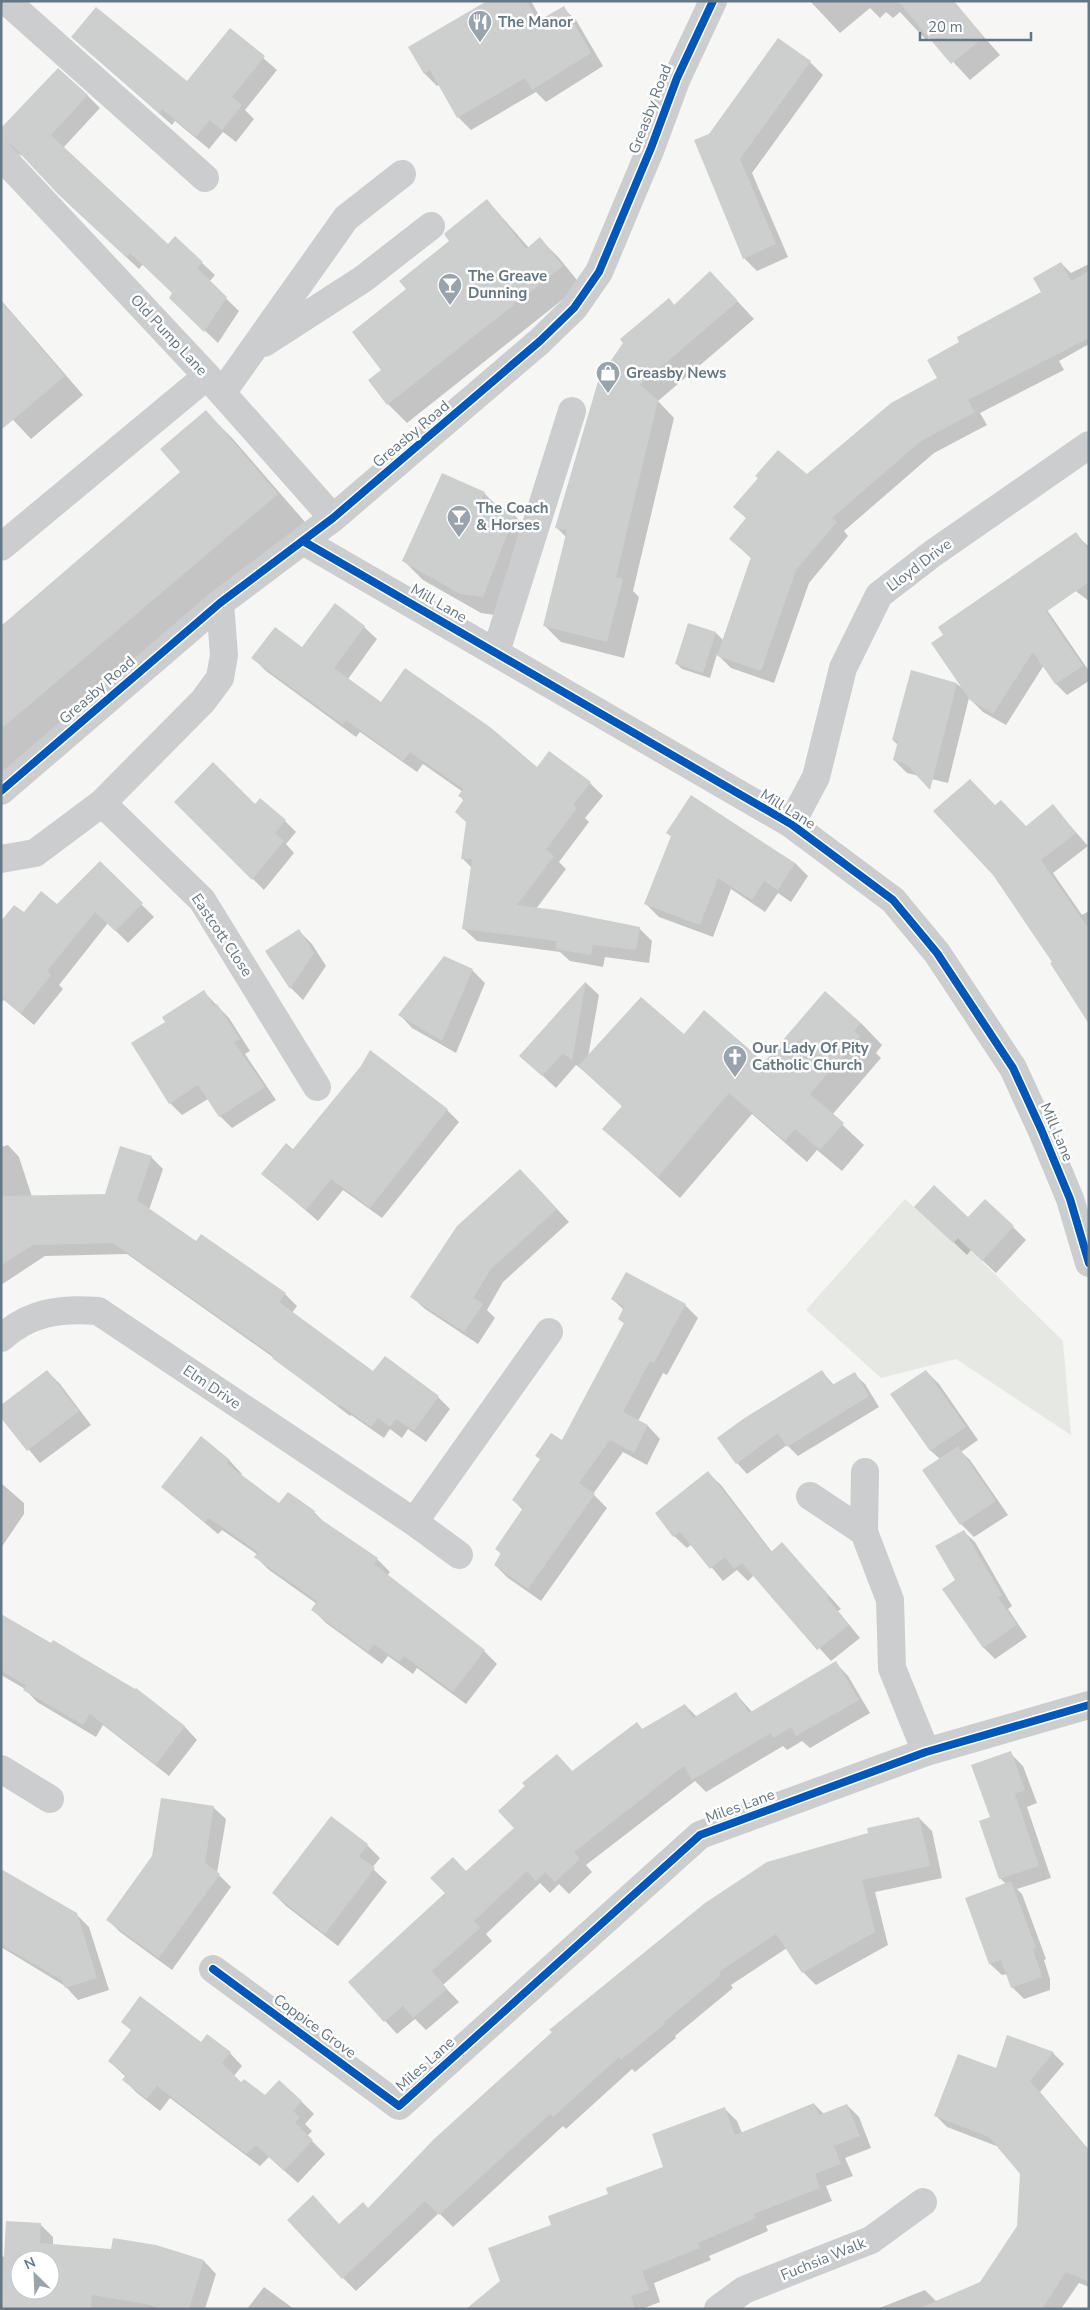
<svg xmlns="http://www.w3.org/2000/svg" width="1090" height="2310" viewBox="0 0 1090 2310" font-family="'Nunito Sans',sans-serif">
  <style>
    .green { fill: #e6e9e3 }
    .shadow { fill: #0003; fill-rule: evenodd }
    .building { fill: #cdcfcf; fill-rule: evenodd }
    .lines { fill: none; stroke-linecap: round; stroke-linejoin: round }
    .minor { stroke: #cccdce; stroke-width: 28 }
    .cycleway-casing { stroke: #fff; stroke-width: 11 }
    .cycleway { stroke: #0057b8; stroke-width: 8 }
    .labels { text-anchor: middle; stroke-width: 5; stroke-linejoin: round; paint-order: stroke }
    .poi-label { font-size: 15px; font-weight: bold; fill: #657785; stroke: #fff; text-anchor: start }
    .street-label { font-size: 15px; fill: #657785; stroke: #fff }
  </style>
  <rect width="100%" height="100%" fill="#f6f6f5"/>
  <path class="green" d="M905,1199L953,1243L958,1238L1063,1341L1071,1435L956,1359L881,1378L806,1310Z"/>
  <path class="shadow" d="M489,1H531L542,21L563,8L576,20L603,66L546,102L536,92L471,130L458,117L439,85L437,86L425,74L410,48Z
    M810,1H952L1000,55L970,80L930,37L926,40L900,12L893,18L886,12L880,18L870,8L840,33Z
    M231,30L277,70L245,110L254,119L236,142L223,132L209,149L175,121L172,125L72,37L187,83Z
    M810,62L823,75L752,173L788,257L757,271L744,258L710,135Z
    M87,95L100,108L63,148L168,246L202,263L215,275L209,282L239,311L218,343L183,310L174,293L143,264L139,269L72,207L25,157L15,153L1,140Z
    M487,200L529,248L540,239L559,258L581,285L407,423L388,404L383,370L451,241Z
    M1061,263L1071,273L1089,264V344L1059,361L1064,370L980,413L987,425L934,453L844,531L848,536L809,583L774,683L731,668L717,654L710,678L682,669L676,663L716,633L723,640L752,559L730,539L747,519L735,507L807,476L939,379L1042,293Z
    M727,290L754,319L658,401L674,418L633,591L639,597L624,658L561,642L544,625L566,537L556,527L669,299L675,306Z
    M1,300L83,395L31,439L1,407Z
    M206,412L233,439L305,522L1,780V627L182,472Z
    M484,493L500,509L514,515L533,534L502,616L481,613L423,580L404,561Z
    M1076,534L1089,547V601L1050,572Z
    M1030,585L1089,671V681L1067,695L1056,684L1044,665L1006,725L983,712L969,698L948,783L907,773L894,760L898,745L893,740L957,684L965,690Z
    M364,627L377,639L348,679L381,704L537,769L590,783L603,796L585,818L589,822L559,862L566,869L536,909L639,928L652,941L649,963L605,957L603,967L570,961L560,952L477,941L464,929L472,868L462,858L467,822L464,801L460,796L463,792L423,764L417,772L360,732L356,737L266,671L253,658L302,649Z
    M176,802L285,821L296,832L286,844L294,853L264,890Z
    M1053,806L1088,846L1053,873L1082,915L1089,911V1022L1054,962L996,807L1026,828Z
    M667,833L795,863L808,876L791,902L778,893L765,912L731,889L713,937L659,917L646,904L672,837Z
    M100,863L154,917L128,943L108,923L59,985L63,989L34,1025L4,1000L1,1002V924L24,914L57,905Z
    M299,931L312,944L326,966L303,1000L291,988L272,959Z
    M472,970L485,983L456,1053L412,1028L400,1015Z
    M586,983L599,995L588,1057L684,1036L764,1064L861,1023L882,1045L876,1053L881,1058L832,1115L864,1145L842,1171L817,1150L807,1162L752,1114L680,1198L604,1129L623,1107L585,1072L576,1065L556,1088L521,1056Z
    M204,992L229,1018L250,1051L245,1054L276,1100L232,1128L220,1116L208,1099L182,1115L170,1103Z
    M370,1052L447,1110L459,1122L382,1218L343,1190L318,1221L263,1174L293,1151L362,1067Z
    M8,1145L19,1157L32,1197L106,1195L151,1157L163,1169L149,1210L196,1243L285,1294L297,1306L292,1313L374,1373L438,1397L450,1409L426,1442L408,1429L402,1438L390,1429L384,1438L351,1415L350,1416L277,1360L127,1254L45,1256L1,1285V1147Z
    M533,1183L569,1222L503,1282L487,1310L495,1318L478,1344L425,1309L412,1297Z
    M929,1219H968L1013,1227L1026,1240L996,1273L971,1250L967,1255Z
    M626,1273L685,1305L698,1318L667,1375L663,1373L638,1421L648,1426L660,1439L647,1465L623,1452L593,1494L607,1508L541,1601L508,1578L495,1565L502,1555L496,1549L523,1510L513,1500L562,1442L625,1324L619,1319L624,1310L612,1299Z
    M47,1371L60,1384L91,1425L40,1463L1,1416Z
    M926,1371L939,1384L978,1440L961,1452L970,1460L1008,1515L974,1537L961,1524L924,1470L940,1459L931,1451L892,1395Z
    M822,1372L834,1385L854,1374L865,1384L879,1407L798,1456L787,1445L747,1474L737,1463Z
    M201,1438L230,1461L242,1474L240,1476L280,1505L314,1512L327,1525L377,1559L390,1572L387,1576L484,1651L497,1664L466,1704L417,1668L413,1674L388,1656L382,1664L326,1623L313,1610L317,1604L269,1570L256,1557L258,1555L222,1530L218,1534L162,1487Z
    M708,1473L721,1485L772,1552L782,1544L794,1556L841,1609L838,1611L860,1638L831,1661L754,1575L748,1581L737,1570L723,1581L692,1544L687,1548L674,1536Z
    M1,1483L24,1503V1514L1,1548Z
    M963,1531L975,1542L1012,1606L1008,1609L1027,1637L995,1659L984,1648L944,1589L957,1581Z
    M1,1616L136,1690L185,1727L197,1740L169,1776L103,1725L96,1737L37,1702L25,1689L1,1675Z
    M836,1663L848,1676L870,1713L810,1748L802,1741L787,1750L783,1746L706,1792L695,1781L586,1865L592,1872L569,1894L559,1884L550,1893L540,1883L486,1934L492,1941L443,1985L459,2002L426,2030L415,2019L397,2034L350,1982L516,1828L557,1755L573,1772L637,1724L643,1730L685,1705L697,1717L736,1694L753,1713Z
    M1010,1753L1023,1766L1037,1803L1027,1807L1051,1878L1017,1889L1022,1894L1046,1959L1044,1960L1050,1979V1990L1024,1999L1012,1987L1007,1974L1002,1975L990,1964L967,1898L1006,1884L1000,1878L992,1818Z
    M213,1807L226,1819L217,1873L231,1887L172,1970L120,1932L108,1920Z
    M919,1818L932,1831L942,1878L875,1892L888,1945L816,1985L803,1972L787,1948L731,1985L733,1988L675,2036L676,2038L635,2072L632,2069L566,2129L563,2126L453,2227L439,2213L356,2291L343,2278L340,2225L369,2209Z
    M367,1845L380,1858L372,1868L387,1882L338,1946L286,1906L273,1893Z
    M1,1870L76,1914L89,1927L109,1990L78,2000L65,1986L1,1947Z
    M122,2021L230,2053L242,2066L234,2076L242,2084L265,2097L301,2101L314,2114L305,2124L312,2131L307,2136L325,2154L298,2183L269,2157L260,2166L170,2098L160,2111L137,2093L124,2080L126,2077L109,2061L132,2031Z
    M1008,2037L1053,2053L1064,2064L1040,2092L1089,2150V2168L999,2147L947,2127L936,2116L996,2070Z
    M814,2104L824,2114L847,2105L859,2117L871,2148L845,2158L853,2176L826,2186L832,2201L766,2226L768,2231L709,2256L711,2260L654,2283L660,2302L642,2309H468L501,2281L552,2225L665,2168L725,2109L737,2121L742,2133Z
    M1089,2200V2287L1079,2283L1061,2309H877L925,2290L936,2301L981,2283Z
    M40,2224L53,2237V2245L204,2261L216,2274L205,2309H1V2256L5,2257ZM20,2260H50V2290H20Z
    M264,2287L294,2309H247Z"/>
  <path class="building" d="M487,1H527L538,21L564,6L591,53L532,90L525,78L457,118L430,70L424,74L408,47Z
    M898,1H954L984,37L951,64Z
    M96,7L187,81L230,28L265,56L232,97L242,105L222,130L210,120L196,137L162,109L159,113L71,37Z
    M778,38L811,61L740,159L776,244L743,259L694,140L709,134Z
    M58,68L88,95L51,135L168,244L175,236L203,262L197,268L227,297L204,332L169,298L172,293L130,253L126,257L58,194L12,145L1,141V128Z
    M487,199L526,249L540,237L563,266L387,405L368,380L381,370L352,332L406,289L399,281L449,241L444,234L446,232Z
    M1061,262L1071,281L1089,271V338L968,400L975,412L921,441L832,518L837,522L796,570L761,671L717,656L751,557L729,539L746,518L733,507L758,478L755,476L778,450L807,474L891,403L937,378L927,360L959,342L957,337L1041,292L1033,278Z
    M710,271L738,301L640,385L658,400L616,577L623,579L607,642L543,626L567,530L555,528L599,378L623,343L620,339L669,298L674,305Z
    M1,301L65,376L1,430Z
    M206,410L278,494L1,729V626L180,472L160,449Z
    M442,473L485,492L482,499L515,514L483,597L460,594L402,561Z
    M1076,532L1089,551V582L1046,612L1083,666L1055,684L1033,652L993,714L970,700L931,643L943,635L938,627Z
    M335,603L365,626L334,668L381,702L405,668L490,727L537,767L549,751L591,782L573,805L577,808L546,850L554,856L517,905L555,910L640,927L636,950L593,945L591,955L555,949L557,941L462,929L472,859H461L466,822L455,812L464,799L458,796L463,789L410,752L403,761L346,720L343,725L251,658L275,627L302,647Z
    M688,623L716,632L703,673L675,664Z
    M911,670L957,683L930,790L906,764L893,760L898,741L892,740Z
    M213,762L255,804L260,798L286,820L275,833L284,841L252,880L174,802Z
    M970,779L995,805L1001,800L1026,826L1053,804L1076,833L1041,860L1089,929V1024L1050,963L1052,962L993,875L933,811Z
    M691,795L795,863L778,890L764,881L752,900L718,878L700,925L644,904L671,836L666,833Z
    M100,861L143,903L115,931L95,912L47,971L51,975L21,1013L1,997V921L14,905L24,912L41,891L57,904Z
    M299,929L314,953L290,989L265,951Z
    M444,956L473,969L442,1041L398,1015Z
    M586,981L572,1061L563,1053L542,1076L519,1056Z
    M204,990L214,1006L217,1004L240,1039L234,1042L265,1087L219,1117L198,1085L169,1104L131,1043L165,1022L162,1017Z
    M825,991L861,1023L854,1031L860,1036L810,1094L844,1123L820,1150L795,1129L785,1141L729,1093L658,1177L602,1129L622,1106L578,1066L641,997L684,1034L704,1010L764,1062Z
    M370,1050L448,1109L370,1208L331,1179L306,1210L261,1174L286,1143L293,1149L361,1066Z
    M120,1146L152,1156L137,1200L196,1241L201,1234L286,1293L279,1302L373,1371L385,1356L439,1396L414,1431L396,1419L390,1427L378,1418L371,1427L339,1404L337,1406L272,1358L274,1356L113,1243L33,1245L1,1265V1196L105,1194Z
    M520,1169L557,1209L491,1269L473,1298L483,1304L464,1332L410,1297L457,1226Z
    M934,1185L968,1217L985,1199L1014,1226L982,1261L958,1238L953,1243L914,1207Z
    M626,1272L686,1304L654,1363L650,1361L623,1412L648,1425L634,1453L610,1440L579,1483L595,1494L528,1589L494,1565L501,1553L495,1549L523,1508L512,1500L540,1459L535,1456L551,1433L562,1440L624,1323L618,1319L624,1307L611,1299Z
    M47,1370L79,1411L27,1451L1,1418V1405Z
    M822,1370L832,1385L855,1372L869,1396L787,1447L778,1433L736,1464L717,1438L743,1419Z
    M926,1370L966,1427L930,1451L890,1394Z
    M201,1436L230,1460L227,1464L279,1503L288,1492L315,1511L313,1514L378,1558L374,1564L485,1650L453,1692L404,1656L399,1662L374,1644L368,1652L311,1610L317,1601L254,1557L258,1552L209,1518L205,1522L161,1487Z
    M958,1446L996,1501L960,1525L922,1470Z
    M708,1471L771,1552L782,1542L829,1596L827,1598L849,1625L817,1650L742,1563L734,1569L725,1557L710,1569L680,1532L673,1537L655,1513Z
    M964,1530L1002,1595L998,1597L1017,1625L983,1648L942,1589L955,1580L935,1546Z
    M1,1614L51,1643L53,1640L135,1689L136,1688L185,1726L156,1765L90,1714L83,1725L23,1690L26,1685L1,1671Z
    M836,1661L859,1700L796,1736L791,1727L774,1738L771,1733L692,1780L684,1766L574,1852L580,1859L555,1882L545,1872L536,1881L527,1871L474,1921L480,1928L432,1971L447,1989L413,2018L403,2006L384,2022L348,1982L445,1893L430,1878L453,1857L466,1871L514,1828L498,1811L525,1786L522,1783L557,1754L572,1771L637,1722L642,1729L685,1704L693,1718L736,1692L749,1713Z
    M1011,1751L1025,1790L1015,1794L1039,1866L999,1879L979,1821L990,1817L971,1765Z
    M161,1798L214,1806L205,1863L220,1874L159,1958L106,1920L152,1856Z
    M331,1816L368,1844L359,1856L375,1868L325,1934L272,1893Z
    M919,1817L930,1866L862,1880L875,1932L802,1973L776,1934L719,1972L721,1975L663,2023L665,2024L621,2060L619,2057L553,2117L550,2114L439,2215L425,2201L342,2279L287,2220L313,2195L339,2224L363,2202L368,2208L434,2139L552,2032L549,2030L705,1903L767,1862L868,1833L867,1828Z
    M1,1869L77,1913L97,1978L65,1988L62,1980L1,1945Z
    M1011,1881L1036,1948L1033,1949L1042,1977L1011,1988L1001,1960L989,1964L965,1898Z
    M140,1996L201,2042L207,2034L231,2052L222,2063L241,2082L244,2079L265,2095L279,2080L302,2101L293,2111L300,2117L295,2123L313,2140L284,2171L256,2145L246,2154L157,2086L147,2099L122,2080L126,2075L108,2061L131,2030L121,2022Z
    M1007,2035L1054,2052L1030,2081L1089,2151V2282L1066,2272L1042,2309H918L980,2282L1017,2226L1020,2174L989,2137L934,2116L958,2054L996,2068Z
    M814,2103L819,2115L847,2104L860,2136L834,2146L841,2164L815,2174L820,2188L754,2214L756,2218L698,2243L700,2248L642,2271L649,2290L631,2296L635,2309H466L500,2281L488,2248L551,2225L548,2216L608,2194L606,2188L663,2167L652,2134L725,2107L735,2135Z
    M6,2221L41,2223L40,2243L111,2249L113,2238L156,2245L204,2260L189,2309H162L146,2304L92,2295L91,2309H1ZM20,2260H50V2290H20Z"/>
  <g class="lines">
    <path class="minor" d="M12,6L205,178
      M1,156L207,376L333,518
      M264,343L363,279L431,226
      M222,393L346,218L402,174
      M303,541L791,824L893,900L937,953L1013,1068L1041,1129L1070,1199L1089,1263
      M1,547L207,376
      M496,652L572,411
      M1,791L220,603L333,518L540,341L574,308L599,272L651,148L677,78L713,1
      M102,803L202,900L317,1087
      M791,824L816,777L843,668L879,595L932,554L1089,445
      M1,859L35,853L102,803L203,701L220,678L224,655L220,603
      M1,1338C30,1312 60,1308 98,1311L414,1522L549,1332
      M810,1496L864,1532L890,1600L892,1668L926,1752
      M414,1522L459,1555
      M864,1532L865,1472
      M1,1769L50,1799
      M213,1969L399,2106L700,1835L926,1752L1089,1705
      M718,2309L744,2290L871,2240L923,2202"/>
    <defs>
      <path id="cycleway" d="M303,541L791,824L893,900L937,953L1013,1068L1041,1129L1070,1199L1089,1263
        M1,791L220,603L333,518L540,341L574,308L599,272L651,148L677,78L713,1
        M213,1969L399,2106L700,1835L926,1752L1089,1705"/>
    </defs>
    <use href="#cycleway" class="cycleway-casing"/>
    <use href="#cycleway" class="cycleway"/>
  </g>
  <defs>
    <symbol id="restaurant-pin" viewBox="-11 -11 22 30"><path d="M0 17L-7.5 6A9.5 9.5 0 1 1 7.5 6Z" fill="#98a3ac" stroke="#fff"/><path d="M-5-6h1v4h1v-4h1v4h1v-4h1v5L-1.5 .5V6h-2V.5L-5-1ZM5-6V6H3V1.5H1.5Q1.5-4 5-6Z" fill="#fff"/></symbol>
    <symbol id="bar-pin" viewBox="-11 -11 22 30"><path d="M0 17L-7.5 6A9.5 9.5 0 1 1 7.5 6Z" fill="#98a3ac" stroke="#fff"/><path d="M-6-5H6L.8 .8V4.5H3.5V6h-7V4.5H-.8V.8Z" fill="#fff"/></symbol>
    <symbol id="shop-pin" viewBox="-11 -11 22 30"><path d="M0 17L-7.5 6A9.5 9.5 0 1 1 7.5 6Z" fill="#98a3ac" stroke="#fff"/><path d="M-5-2.5h2.3a2.7 3.5 0 0 1 5.4 0H5L5.5 6h-11ZM-1.5-2.5h3a1.5 2.3 0 0 0-3 0Z" fill="#fff"/></symbol>
    <symbol id="church-pin" viewBox="-11 -11 22 30"><path d="M0 17L-7.5 6A9.5 9.5 0 1 1 7.5 6Z" fill="#98a3ac" stroke="#fff"/><path d="M-1.2-6h2.4v3.5h3.3v2.4h-3.3V6h-2.4V-.1h-3.3v-2.4h3.3Z" fill="#fff"/></symbol>
  </defs>
  <g fill-rule="evenodd">
    <use href="#restaurant-pin" x="466" y="8" width="28" height="38"/>
    <use href="#bar-pin" x="436" y="271" width="28" height="38"/>
    <use href="#shop-pin" x="594" y="359" width="28" height="38"/>
    <use href="#bar-pin" x="445" y="503" width="28" height="38"/>
    <use href="#church-pin" x="721" y="1043" width="28" height="38"/>
  </g>
  <g class="labels">
    <g class="poi-label">
      <text x="498" y="27">The Manor</text>
      <text x="468" y="281">The Greave<tspan x="468" dy="17">Dunning</tspan></text>
      <text x="626" y="378">Greasby News</text>
      <text x="476" y="513">The Coach<tspan x="476" dy="17">&amp; Horses</tspan></text>
      <text x="752" y="1053">Our Lady Of Pity<tspan x="752" dy="17">Catholic Church</tspan></text>
    </g>
    <g class="street-label">
      <text transform="translate(650 109) rotate(-69)" y="5">Greasby Road</text>
      <text transform="translate(169 335) rotate(47)" y="5">Old Pump Lane</text>
      <text transform="translate(411 434) rotate(-40)" y="5">Greasby Road</text>
      <text transform="translate(919 565) rotate(-37)" y="5">Lloyd Drive</text>
      <text transform="translate(439 603) rotate(30)" y="5">Mill Lane</text>
      <text transform="translate(97 690) rotate(-41)" y="5">Greasby Road</text>
      <text transform="translate(788 809) rotate(32)" y="5">Mill Lane</text>
      <text transform="translate(222 935) rotate(56)" y="5">Eastcott Close</text>
      <text transform="translate(1057 1132) rotate(67)" y="5">Mill Lane</text>
      <text transform="translate(212 1387) rotate(34)" y="5">Elm Drive</text>
      <text transform="translate(740 1806) rotate(-20)" y="5">Miles Lane</text>
      <text transform="translate(315 2026) rotate(36)" y="5">Coppice Grove</text>
      <text transform="translate(425 2064) rotate(-42)" y="5">Miles Lane</text>
      <text transform="translate(823 2259) rotate(-22)" y="5">Fuchsia Walk</text>
    </g>
  </g>
  <rect width="1090" height="2310" fill="none" stroke="#657785" stroke-width="5"/>
  <g transform="translate(35 2275) rotate(336)"><circle r="24" fill="#ffffff" stroke="#c1c9ce"/>
  <path d="M0-4L9 19L0 12L-9 19Z" fill="#98a3ac"/>
  <text y="-8" font-size="14" font-weight="bold" text-anchor="middle" fill="#657785">N</text>
  </g>
  <path d="M920 32v8h111v-8" fill="none" stroke="#657785" stroke-width="2.5"/>
  <text x="928" y="32" font-size="15" fill="#657785" stroke="#ffffff" stroke-width="4" paint-order="stroke">20 m</text>
</svg>
